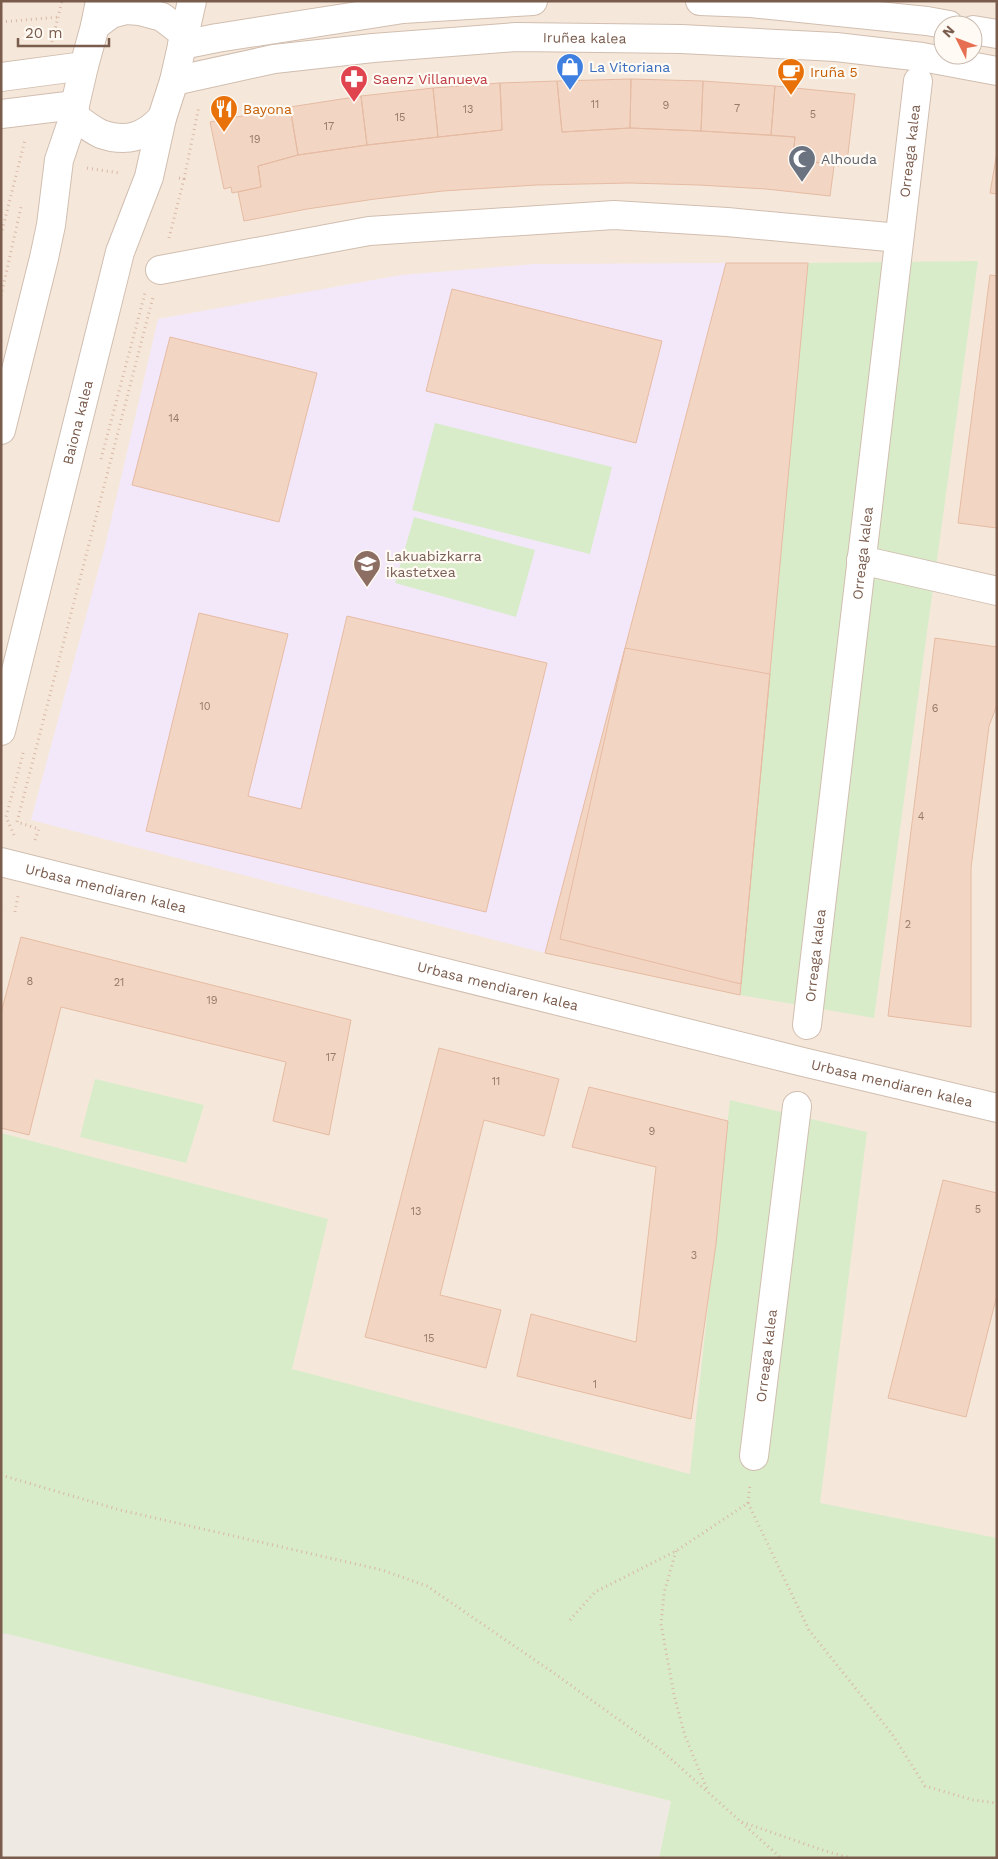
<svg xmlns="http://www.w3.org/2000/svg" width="998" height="1859" viewBox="0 0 998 1859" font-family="'Work Sans',sans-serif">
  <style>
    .residential { fill: #f5e8da; fill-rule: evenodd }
    .industrial { fill: #efe9e4 }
    .education { fill: #f3e8fa }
    .green { fill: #d8ecc9 }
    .building { fill: #f3d5c3; stroke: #e6bba3 }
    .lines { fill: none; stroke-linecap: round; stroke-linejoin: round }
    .street-casing { stroke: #d1beb0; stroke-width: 30 }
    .path { stroke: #d9b8a5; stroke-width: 3; stroke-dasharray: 1 4; stroke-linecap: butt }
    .street { stroke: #fff; stroke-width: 28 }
    .labels { text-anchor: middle; stroke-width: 4.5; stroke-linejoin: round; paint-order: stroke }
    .number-label { font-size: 11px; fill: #987a6a }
    .street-label { font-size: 14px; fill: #7a5c4d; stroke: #fffaf3 }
    .shop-label { font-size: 14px; fill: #366cbe; stroke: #fffaf3; text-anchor: start }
    .food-label { font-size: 14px; fill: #c56008; stroke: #fffaf3; text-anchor: start }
    .health-label { font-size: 14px; fill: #be3a42; stroke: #fffaf3; text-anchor: start }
    .worship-label { font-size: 14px; fill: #5b616d; stroke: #fffaf3; text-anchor: start }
    .education-label { font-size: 14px; fill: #785e54; stroke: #fffaf3; text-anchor: start }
  </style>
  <rect width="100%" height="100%" fill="#fdf6ec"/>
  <path class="residential" d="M1,1H997V1858H659L671,1801L1,1632ZM943,25H973V55H943Z"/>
  <path class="industrial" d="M1,1632L671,1801L659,1858H1Z"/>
  <path class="education" d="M726,263L545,953L31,820L106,542L158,319L401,275L535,264Z"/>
  <path class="green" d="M978,261L874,1018L740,995L808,263Z
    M435,423L612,467L590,554L412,510Z
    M414,517L535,550L516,617L395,583Z
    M95,1079L204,1105L186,1163L80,1137Z
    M730,1100L867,1132L820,1503L997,1538V1858H659L671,1801L8,1634L1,1633V1133L328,1219L292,1369L690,1474Z"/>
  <path class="building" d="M631,79L630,128L562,132L557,81Z
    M631,79L703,81L701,131L630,128Z
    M557,81L562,132L630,128L701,131L795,137L793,158L834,166L830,196L766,189L699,185L630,183L536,185L443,191L375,199L307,209L244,221L238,192L261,187L258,166L298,155L367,145L502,130L500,83Z
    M703,81L775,86L771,135L701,131Z
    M500,83L502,130L438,137L433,88Z
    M775,86L855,94L847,162L840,161L839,166L793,158L795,137L771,135Z
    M433,88L438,137L367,145L361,96Z
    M361,96L367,145L298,155L290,107Z
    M290,107L298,155L258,166L261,187L232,193L231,187L224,189L210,122Z
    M997,152V194L990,193Z
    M726,263H808L740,995L545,953Z
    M990,275L997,276V528L958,523Z
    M452,289L662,341L636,443L426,391Z
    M170,337L317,373L279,522L132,485Z
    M199,613L288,634L248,796L301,809L347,616L547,663L486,912L146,831Z
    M935,638L997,647V705L989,726L971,868V1027L888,1016Z
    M625,648L770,674L741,984L560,939Z
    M21,937L351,1020L329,1135L273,1121L286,1062L61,1007L29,1135L1,1128V1013Z
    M439,1048L559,1079L544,1136L484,1120L440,1295L501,1310L486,1368L365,1337Z
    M589,1087L728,1121L716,1244L691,1419L517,1376L531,1314L636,1342L656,1167L572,1147Z
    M943,1180L997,1193V1295L966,1417L888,1398Z"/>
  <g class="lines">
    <defs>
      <g id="street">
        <path d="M700,1L751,3L927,21L949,25"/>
        <path d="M95,26L111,14L126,10L140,11L162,17L184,34"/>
        <path d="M973,30L997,34"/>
        <path d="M182,45L217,38L403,9L533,1"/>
        <path d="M1,77L84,66"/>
        <path id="s1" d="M174,81L274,59L373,48L516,37L681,39L836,47L922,57L997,71"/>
        <path d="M1,114L75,105"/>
        <path d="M74,116C82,122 92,130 101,134C127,143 144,137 162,118"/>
        <path d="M160,270L369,231L614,215L727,222L899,238"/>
        <path d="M1,430L44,258L51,225L59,160L74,116L75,105L84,66L95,26L100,1"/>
        <path d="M861,560L997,591"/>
        <path id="s2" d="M1,731L120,252L149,177L162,118L174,81L192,1"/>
        <path id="s3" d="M1,862L803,1062L997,1108"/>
        <path id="s4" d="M807,1025L918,81"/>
        <path id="s5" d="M754,1456L797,1106"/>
      </g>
    </defs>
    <use href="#street" class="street-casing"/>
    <path class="path" d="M1,22L59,17
      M52,42L62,1
      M87,168L120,173
      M184,179L199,106
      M1,235L25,140
      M169,238L184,179L179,178
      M1,296L21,207
      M101,459L145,293
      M14,835L6,817L24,750
      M35,840L39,829L17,822L153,297
      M1,909V911
      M15,912L18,896
      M1,1475L120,1510L382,1570L427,1586L558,1676L661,1750L781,1858
      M748,1503L809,1630L892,1734L925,1786L973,1800L997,1803
      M676,1551L664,1593L661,1624L674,1695L685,1736L707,1789
      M570,1620L595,1592L676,1551L748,1503L750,1484
      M742,1822L825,1851L851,1858"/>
    <use href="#street" class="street"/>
  </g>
  <defs>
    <symbol id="shop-pin" viewBox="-11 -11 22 30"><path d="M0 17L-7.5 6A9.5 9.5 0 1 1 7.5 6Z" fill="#3f7fe0" stroke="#fffaf3"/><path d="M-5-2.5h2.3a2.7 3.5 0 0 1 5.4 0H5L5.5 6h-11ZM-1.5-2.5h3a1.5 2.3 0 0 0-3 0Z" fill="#fff"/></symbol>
    <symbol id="cafe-pin" viewBox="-11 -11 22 30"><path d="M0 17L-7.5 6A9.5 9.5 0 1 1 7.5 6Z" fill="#e8710a" stroke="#fffaf3"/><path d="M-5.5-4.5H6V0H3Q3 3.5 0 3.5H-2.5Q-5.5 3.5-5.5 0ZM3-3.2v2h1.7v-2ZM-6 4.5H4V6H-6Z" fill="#fff"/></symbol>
    <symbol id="pharmacy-pin" viewBox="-11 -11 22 30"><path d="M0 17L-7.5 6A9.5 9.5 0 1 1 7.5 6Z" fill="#e0444e" stroke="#fffaf3"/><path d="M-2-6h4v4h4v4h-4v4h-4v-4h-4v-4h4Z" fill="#fff"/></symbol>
    <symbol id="restaurant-pin" viewBox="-11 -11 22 30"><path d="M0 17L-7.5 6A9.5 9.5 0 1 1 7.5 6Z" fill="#e8710a" stroke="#fffaf3"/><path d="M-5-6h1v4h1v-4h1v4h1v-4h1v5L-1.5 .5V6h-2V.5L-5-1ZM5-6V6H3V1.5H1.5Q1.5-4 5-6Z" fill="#fff"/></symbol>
    <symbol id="mosque-pin" viewBox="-11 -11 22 30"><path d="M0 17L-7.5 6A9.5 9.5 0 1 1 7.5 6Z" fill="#6b7280" stroke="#fffaf3"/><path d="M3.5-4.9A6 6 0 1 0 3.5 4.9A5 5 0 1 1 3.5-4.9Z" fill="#fff"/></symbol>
    <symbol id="school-pin" viewBox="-11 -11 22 30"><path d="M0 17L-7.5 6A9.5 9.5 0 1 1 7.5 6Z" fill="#8d6e63" stroke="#fffaf3"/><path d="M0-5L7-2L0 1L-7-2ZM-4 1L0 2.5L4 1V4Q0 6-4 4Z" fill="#fff"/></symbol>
  </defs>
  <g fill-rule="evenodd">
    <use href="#shop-pin" x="554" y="51" width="32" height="43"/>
    <use href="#cafe-pin" x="775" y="56" width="32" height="43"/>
    <use href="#pharmacy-pin" x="338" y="63" width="32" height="43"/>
    <use href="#restaurant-pin" x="208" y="93" width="32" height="43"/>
    <use href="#mosque-pin" x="786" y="143" width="32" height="43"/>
    <use href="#school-pin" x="351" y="548" width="32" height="43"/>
  </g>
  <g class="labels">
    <g class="number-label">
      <text x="595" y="108">11</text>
      <text x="666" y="109">9</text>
      <text x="737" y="112">7</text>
      <text x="468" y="113">13</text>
      <text x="813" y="118">5</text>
      <text x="400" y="121">15</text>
      <text x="329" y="130">17</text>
      <text x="255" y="143">19</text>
      <text x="174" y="422">14</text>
      <text x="205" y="710">10</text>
      <text x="935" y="712">6</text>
      <text x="921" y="820">4</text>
      <text x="908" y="928">2</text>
      <text x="30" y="985">8</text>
      <text x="119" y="986">21</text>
      <text x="212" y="1004">19</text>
      <text x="331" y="1061">17</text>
      <text x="496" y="1085">11</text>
      <text x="652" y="1135">9</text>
      <text x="978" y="1213">5</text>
      <text x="416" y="1215">13</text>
      <text x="694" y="1259">3</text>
      <text x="429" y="1342">15</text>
      <text x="595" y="1388">1</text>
    </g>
    <g class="street-label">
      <text dy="5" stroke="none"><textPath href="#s1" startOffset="414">Iruñea kalea</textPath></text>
      <text dy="5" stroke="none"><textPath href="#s4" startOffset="880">Orreaga kalea</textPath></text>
      <text dy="5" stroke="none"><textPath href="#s2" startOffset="318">Baiona kalea</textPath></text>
      <text dy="5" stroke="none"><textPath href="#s4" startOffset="475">Orreaga kalea</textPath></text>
      <text dy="5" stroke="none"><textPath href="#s3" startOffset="108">Urbasa mendiaren kalea</textPath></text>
      <text dy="5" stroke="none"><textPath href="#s4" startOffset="70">Orreaga kalea</textPath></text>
      <text dy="5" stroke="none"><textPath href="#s3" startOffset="512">Urbasa mendiaren kalea</textPath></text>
      <text dy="5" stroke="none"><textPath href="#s3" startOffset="918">Urbasa mendiaren kalea</textPath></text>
      <text dy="5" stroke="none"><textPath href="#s5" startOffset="101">Orreaga kalea</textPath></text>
    </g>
    <g class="shop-label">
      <text x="589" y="72">La Vitoriana</text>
    </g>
    <g class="food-label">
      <text x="810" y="77">Iruña 5</text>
      <text x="243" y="114">Bayona</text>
    </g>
    <g class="health-label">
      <text x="373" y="84">Saenz Villanueva</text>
    </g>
    <g class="worship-label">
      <text x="821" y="164">Alhouda</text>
    </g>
    <g class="education-label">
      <text x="386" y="561">Lakuabizkarra<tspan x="386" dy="16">ikastetxea</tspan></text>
    </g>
  </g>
  <rect width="998" height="1859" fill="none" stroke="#7a5c4d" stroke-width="5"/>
  <g transform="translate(958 40) rotate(312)"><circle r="24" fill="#fffaf3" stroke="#cabbb1"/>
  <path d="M0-4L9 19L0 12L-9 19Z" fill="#e76f51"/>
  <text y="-8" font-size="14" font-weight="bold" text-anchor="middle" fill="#7a5c4d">N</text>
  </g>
  <path d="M18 38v8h91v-8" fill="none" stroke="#7a5c4d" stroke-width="2.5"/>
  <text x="25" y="38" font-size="15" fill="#7a5c4d" stroke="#fffaf3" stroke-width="4" paint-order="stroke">20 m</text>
</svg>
